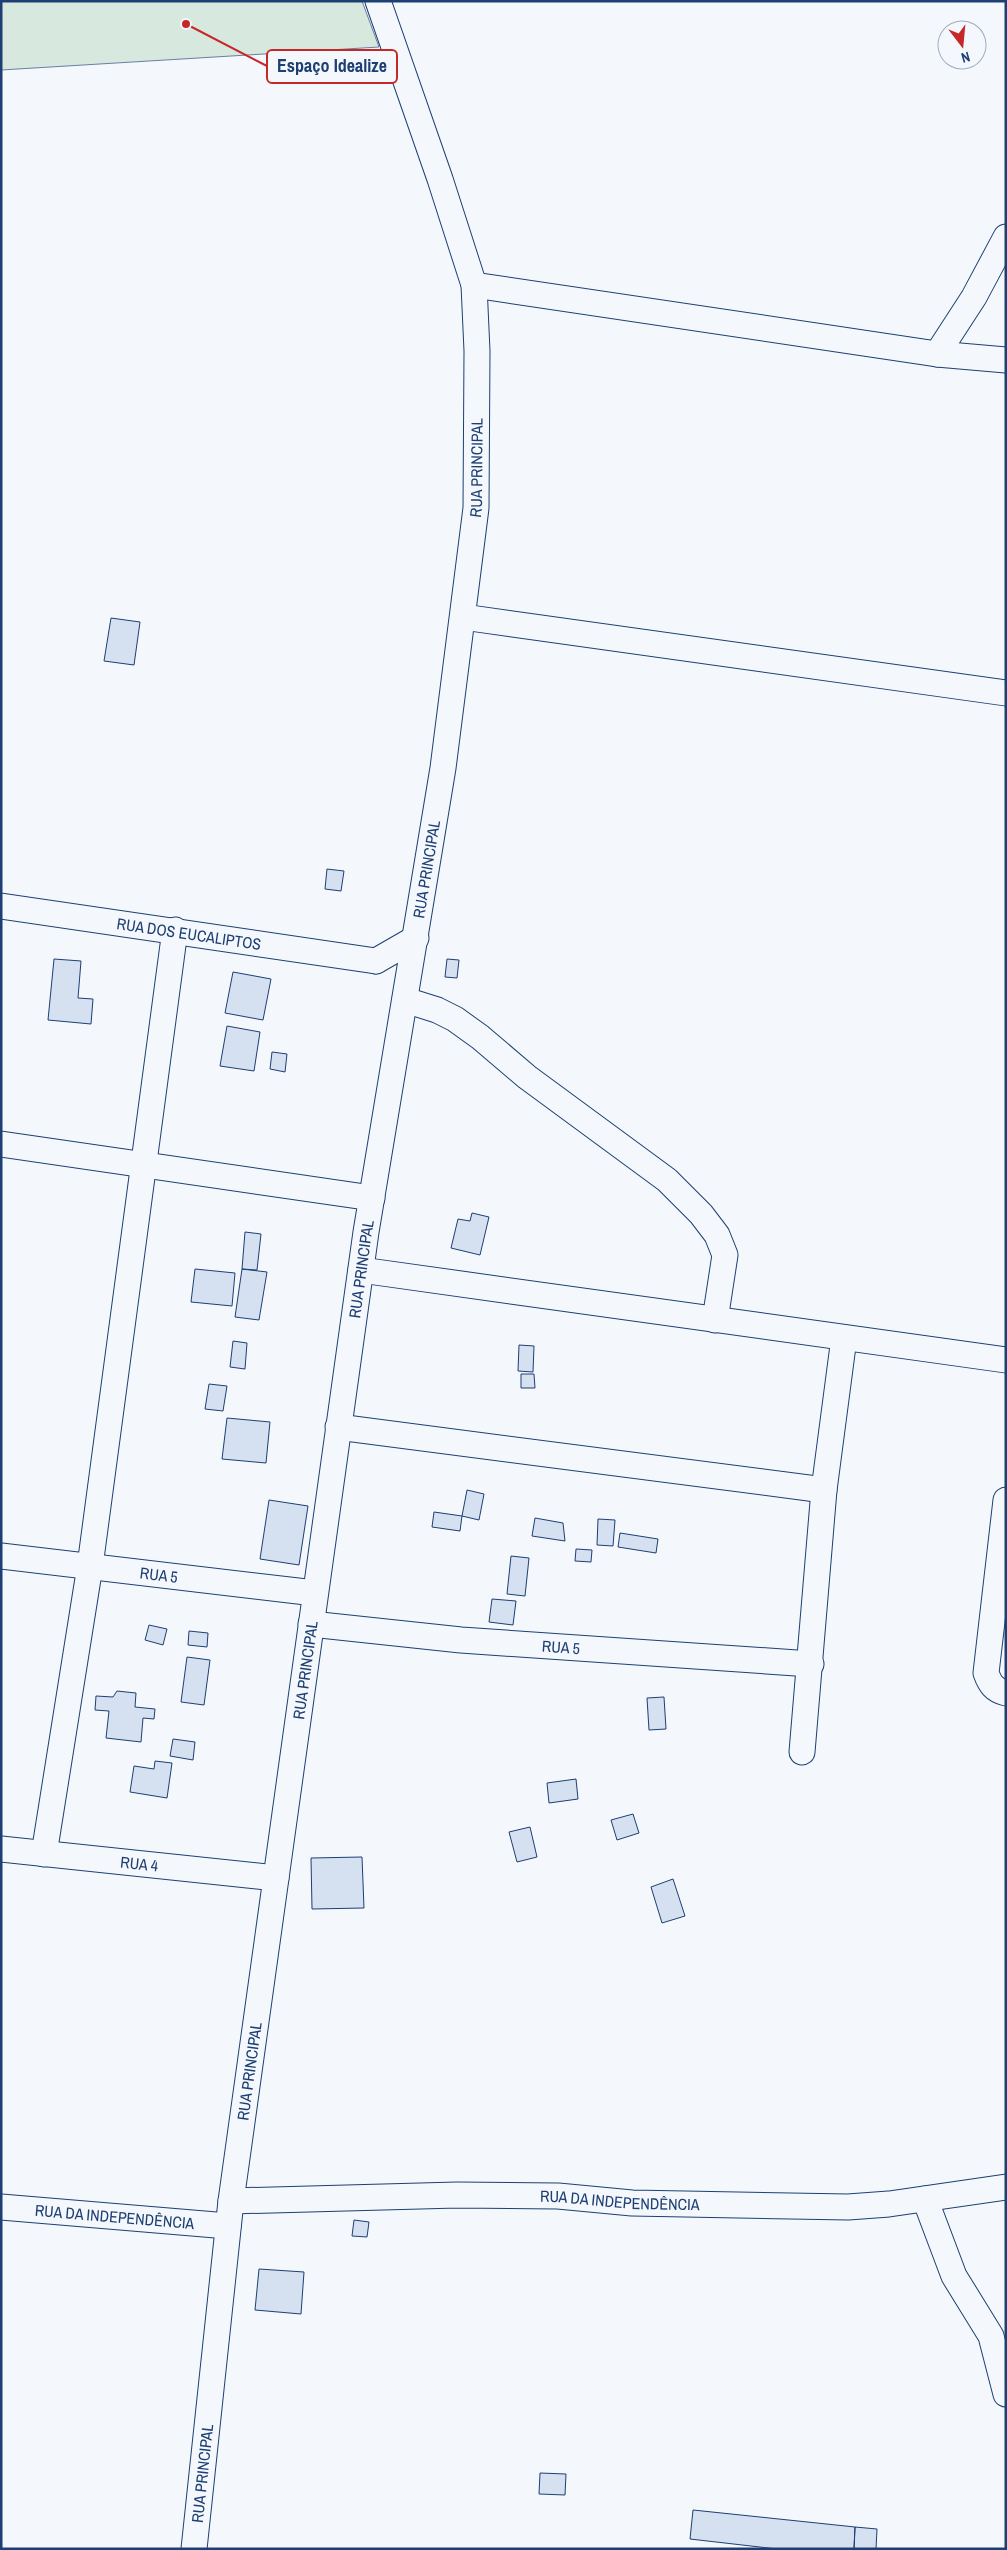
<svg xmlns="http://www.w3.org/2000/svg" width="1007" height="2550" viewBox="0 0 1007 2550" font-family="'Archivo Narrow',sans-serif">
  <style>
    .green { fill: #d7e8df; stroke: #687fa3 }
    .building { fill: #d5e0f0; stroke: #1d3f73 }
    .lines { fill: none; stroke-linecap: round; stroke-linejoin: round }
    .minor-casing { stroke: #1d3f73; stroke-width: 27 }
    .minor { stroke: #f4f7fb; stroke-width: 25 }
    .labels { text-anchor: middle; stroke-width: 4; stroke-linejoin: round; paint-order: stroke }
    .street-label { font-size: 16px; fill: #1d3f73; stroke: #f4f7fb }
    .leader { fill: none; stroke: #c62828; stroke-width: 2 }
    .callout-dot { fill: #c62828; stroke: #f4f7fb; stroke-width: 2 }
    .callout { fill: #f4f7fb; stroke: #c62828; stroke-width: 2 }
    .callout-label { font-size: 18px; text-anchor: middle; font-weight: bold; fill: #1d3f73 }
  </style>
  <rect width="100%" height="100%" fill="#f4f7fb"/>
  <path class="green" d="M1,1H362L379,47L1,70Z"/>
  <path class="building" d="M111,618L140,622L134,665L104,661Z
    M327,869L344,871L341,891L325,889Z
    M54,959L81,961L78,998L93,999L91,1024L48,1020Z
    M447,959L459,960L457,978L445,977Z
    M233,972L271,979L263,1020L225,1013Z
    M227,1026L260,1032L254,1071L220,1066Z
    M272,1052L287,1054L285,1072L270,1069Z
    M472,1213L489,1217L480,1255L451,1248L458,1219L470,1221Z
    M245,1232L261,1234L257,1270L242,1269Z
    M195,1269L235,1273L232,1306L191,1302Z
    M242,1269L267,1272L259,1320L235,1317Z
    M233,1341L247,1343L245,1369L230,1367Z
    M519,1345L534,1346L533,1372L518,1371Z
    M521,1374H534L535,1388H521Z
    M209,1384L227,1386L223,1411L205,1409Z
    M227,1418L270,1422L266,1463L222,1459Z
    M467,1490L484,1494L479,1520L462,1516Z
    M269,1500L308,1506L299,1565L260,1559Z
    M434,1512L462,1516L460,1531L432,1527Z
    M535,1518L563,1523L565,1541L532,1536Z
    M598,1519L615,1520L613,1546L597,1545Z
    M620,1533L658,1539L656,1553L618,1547Z
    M576,1549L592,1550L591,1562L575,1561Z
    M511,1556L529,1558L525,1596L507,1594Z
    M492,1599L516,1601L513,1625L489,1622Z
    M149,1625L167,1629L163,1645L145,1640Z
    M189,1631L208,1633L207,1647L188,1645Z
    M187,1657L210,1660L204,1705L181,1702Z
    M117,1691L136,1693L135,1707L155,1709L154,1719L143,1718L141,1742L106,1738L109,1711L95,1710L96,1696L113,1697Z
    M664,1697L666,1729L649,1730L647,1698Z
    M173,1739L195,1742L193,1760L170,1756Z
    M155,1761L172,1763L167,1798L130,1792L134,1766L154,1769Z
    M576,1779L578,1799L549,1803L547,1783Z
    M633,1814L639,1833L617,1840L611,1820Z
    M530,1827L537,1857L517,1862L509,1832Z
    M362,1857L364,1908L312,1909L311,1858Z
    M673,1879L685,1916L662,1923L651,1887Z
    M354,2220L369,2222L367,2237L352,2236Z
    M259,2269L304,2272L301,2314L255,2310Z
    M540,2473L566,2474L565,2495L539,2494Z
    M693,2510L855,2527L854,2549H777L690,2539Z
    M855,2527L877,2529L876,2549H854Z"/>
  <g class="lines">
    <defs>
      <g id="minor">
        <path d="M474,285L937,354L1006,360"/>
        <path d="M937,354L974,297L1006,237"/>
        <path d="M463,617L1006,693"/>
        <path id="s1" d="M1,906L376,961"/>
        <path d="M376,961L416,938"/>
        <path d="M405,1000L437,1010L455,1019L480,1037L527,1077L667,1180L701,1214L717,1235L725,1255L715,1320"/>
        <path d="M1,1144L372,1198"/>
        <path d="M361,1270L1006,1360"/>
        <path d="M338,1427L824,1490"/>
        <path d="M1006,1500L986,1673C990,1684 994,1690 1006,1693"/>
        <path id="s2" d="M1,1556L315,1593"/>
        <path id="s3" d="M311,1624L461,1640L811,1664"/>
        <path d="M802,1752L824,1490L844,1338"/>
        <path id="s4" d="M1,1849L276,1878"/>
        <path d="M44,1854L90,1566L175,930"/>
        <path d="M925,2199L954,2276L991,2336L1006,2394"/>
        <path id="s5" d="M231,2201L457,2195L558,2196L632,2203L848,2207L889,2204L1006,2187"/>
        <path id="s6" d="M1,2207L228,2226"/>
        <path id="s7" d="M194,2549L231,2201L366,1232L443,768L476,508L477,351L474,285L440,179L378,1"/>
      </g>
    </defs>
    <use href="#minor" class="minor-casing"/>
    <use href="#minor" class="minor"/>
  </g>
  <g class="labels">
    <g class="street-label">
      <text dy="6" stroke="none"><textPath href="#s7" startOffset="2101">RUA PRINCIPAL</textPath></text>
      <text dy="6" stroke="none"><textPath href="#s7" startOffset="1696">RUA PRINCIPAL</textPath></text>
      <text dy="6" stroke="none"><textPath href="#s1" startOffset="190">RUA DOS EUCALIPTOS</textPath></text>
      <text dy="6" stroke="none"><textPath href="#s7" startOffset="1291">RUA PRINCIPAL</textPath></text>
      <text dy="6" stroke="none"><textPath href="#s2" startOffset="159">RUA 5</textPath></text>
      <text dy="6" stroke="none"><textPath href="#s3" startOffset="251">RUA 5</textPath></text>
      <text dy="6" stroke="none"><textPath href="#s7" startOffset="886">RUA PRINCIPAL</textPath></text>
      <text dy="6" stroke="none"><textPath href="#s4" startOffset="139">RUA 4</textPath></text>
      <text dy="6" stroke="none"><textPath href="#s7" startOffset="481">RUA PRINCIPAL</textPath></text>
      <text dy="6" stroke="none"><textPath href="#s5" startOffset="389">RUA DA INDEPENDÊNCIA</textPath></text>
      <text dy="6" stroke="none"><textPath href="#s6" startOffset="114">RUA DA INDEPENDÊNCIA</textPath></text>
      <text dy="6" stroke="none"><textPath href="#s7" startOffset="76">RUA PRINCIPAL</textPath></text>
    </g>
  </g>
  <path class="leader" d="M186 24L267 66"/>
  <circle class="callout-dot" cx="186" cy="24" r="5"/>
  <rect class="callout" x="267" y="50" width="130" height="33" rx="5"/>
  <g class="callout-label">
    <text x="332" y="72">Espaço Idealize</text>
  </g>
  <rect width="1007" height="2550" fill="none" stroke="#1d3f73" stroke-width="5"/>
  <g transform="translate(962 45) rotate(164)"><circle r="24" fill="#f4f7fb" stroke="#9eadc5"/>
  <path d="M0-4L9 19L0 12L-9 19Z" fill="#c62828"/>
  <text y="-8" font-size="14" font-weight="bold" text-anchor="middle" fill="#1d3f73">N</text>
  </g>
</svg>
